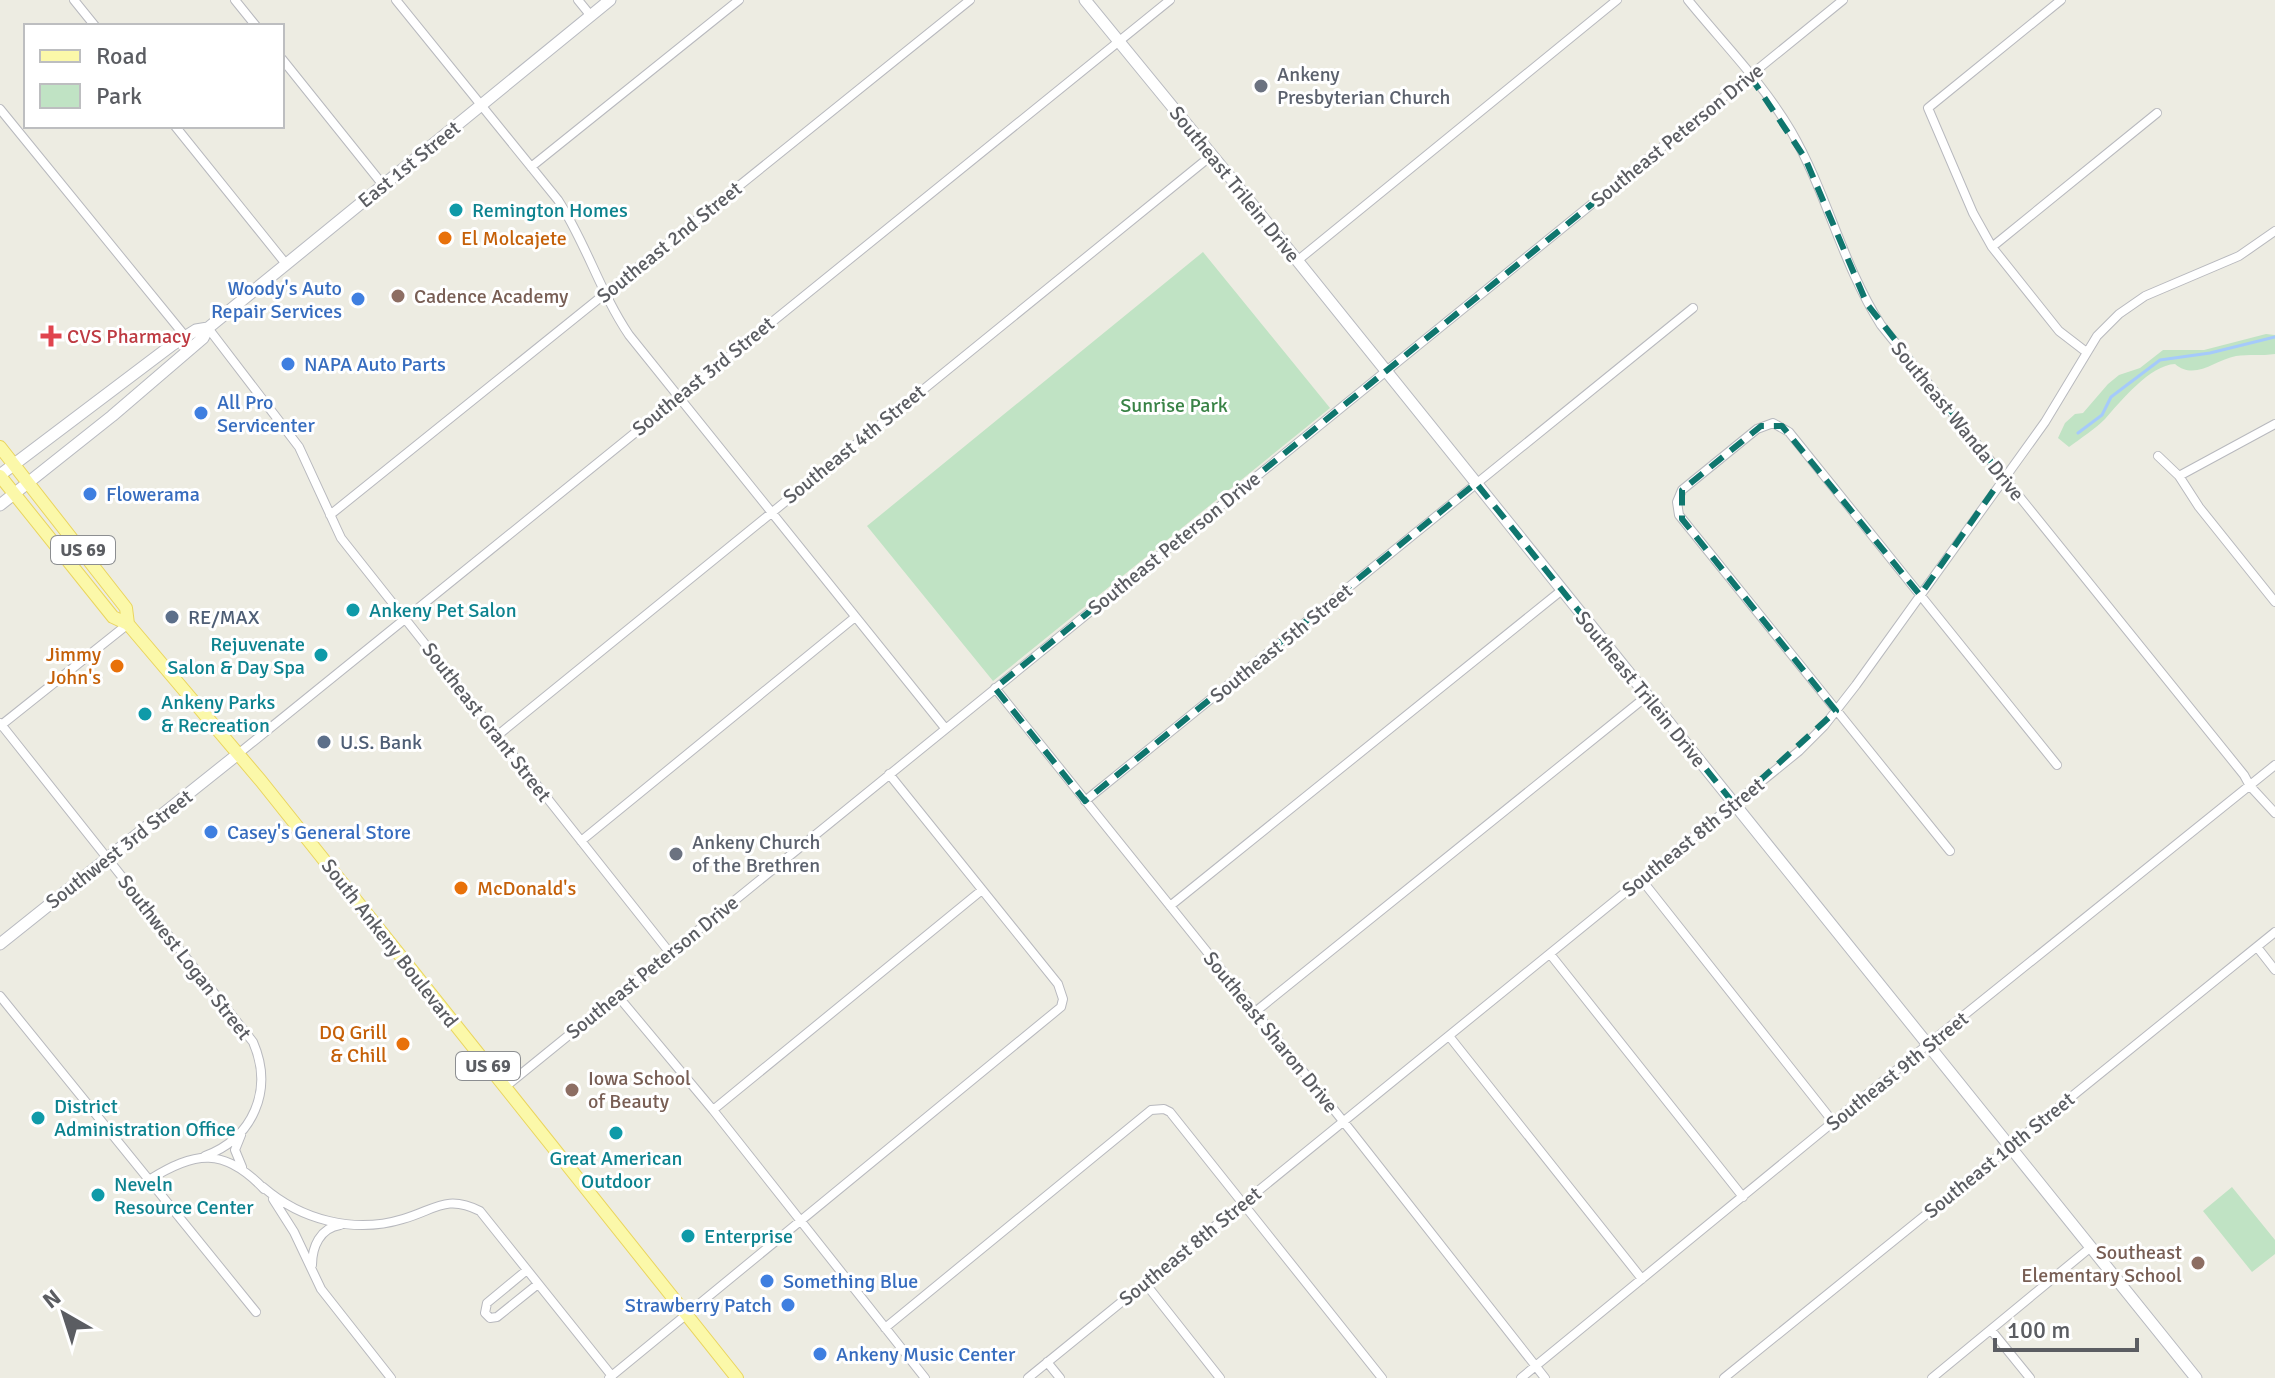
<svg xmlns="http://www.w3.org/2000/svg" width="2275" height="1378" viewBox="0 0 2275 1378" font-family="Signika,sans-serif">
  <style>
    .green { fill: #c0e3c4 }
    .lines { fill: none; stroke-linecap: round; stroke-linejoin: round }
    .stream { stroke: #a5cafb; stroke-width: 3 }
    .street-casing { stroke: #b8b9be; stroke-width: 10 }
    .secondary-casing { stroke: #b8bac0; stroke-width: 13 }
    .primary-casing { stroke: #ead55e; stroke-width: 14 }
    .street { stroke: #fff; stroke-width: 8 }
    .secondary { stroke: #fff; stroke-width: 11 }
    .primary { stroke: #fbf8a9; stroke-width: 12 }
    .marked { fill: none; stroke: #0f766e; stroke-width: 6; stroke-dasharray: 16 10; stroke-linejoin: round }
    .worship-dot { fill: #6b7280; stroke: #fff; stroke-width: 3 }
    .culture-dot { fill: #0f9aa8; stroke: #fff; stroke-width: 3 }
    .food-dot { fill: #e8710a; stroke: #fff; stroke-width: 3 }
    .education-dot { fill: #8d6e63; stroke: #fff; stroke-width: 3 }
    .shop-dot { fill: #3f7fe0; stroke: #fff; stroke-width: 3 }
    .health-dot { fill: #e0444e; stroke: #fff; stroke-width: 3 }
    .service-dot { fill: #5c6f8a; stroke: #fff; stroke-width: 3 }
    .labels { text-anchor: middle; stroke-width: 6; stroke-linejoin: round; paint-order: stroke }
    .shield { fill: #fff; stroke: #8c8e91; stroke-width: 2 }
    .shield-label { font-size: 18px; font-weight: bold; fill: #5b5d62 }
    .worship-label { font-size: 20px; fill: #5b616d; stroke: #fff; text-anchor: start }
    .street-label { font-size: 20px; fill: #5b5d62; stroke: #fff }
    .culture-label { font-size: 20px; fill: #0d838f; stroke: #fff; text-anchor: start }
    .food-label { font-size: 20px; fill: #c56008; stroke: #fff; text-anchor: start }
    .shop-label { font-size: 20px; fill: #366cbe; stroke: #fff; text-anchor: start }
    .education-label { font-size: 20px; fill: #785e54; stroke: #fff; text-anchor: start }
    .health-label { font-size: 20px; fill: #be3a42; stroke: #fff; text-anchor: start }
    .park-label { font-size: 20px; fill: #398346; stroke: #fff }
    .service-label { font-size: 20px; fill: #4e5e75; stroke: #fff; text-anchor: start }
  </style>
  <rect width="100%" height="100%" fill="#edece2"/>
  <path class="green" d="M1203,252L1330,408L993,681L867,526Z
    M2266,334L2275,335V354C2262,356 2248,354 2236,356C2215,360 2195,381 2175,364C2150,365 2121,401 2105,419C2094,430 2081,438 2069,447L2058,438L2065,423L2075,414L2083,413L2108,384L2119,375L2140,368L2163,350H2204Z
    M2232,1187L2275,1240V1254L2252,1272L2203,1211Z"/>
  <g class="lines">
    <path class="stream" d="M2078,433L2102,415L2111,397L2160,360L2210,353L2275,337"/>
    <defs>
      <path id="street" d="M74,0L95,26
        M235,0L256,26
        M396,0L558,200C586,243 600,292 629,335L945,728
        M578,0L591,16
        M1688,0C1722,42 1763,83 1791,131C1827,193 1842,264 1881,325L2244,775L2250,786L2275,813
        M2061,0L1928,108L1973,213L1992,247L2059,331L2085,351
        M282,59L383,185
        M0,109L185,336
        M175,126L286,264
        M531,167L739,0
        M1992,247L2157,113
        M1297,261L1617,0
        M208,328L299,447L341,538L670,953
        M2158,456L2179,476L2199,507L2275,602
        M2179,476L2275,424
        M330,515L970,0
        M995,688L1351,1131L1545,1378
        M0,723L253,1042C274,1090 253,1138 205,1156
        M0,726L128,624
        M498,735L1212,155
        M238,754L1170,0
        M1085,801L1693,308
        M581,841L854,618
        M1950,851L1679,515L1677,502L1682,490L1757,429L1773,423L1789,432L2057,765
        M1641,879L1834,1123
        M1170,906L1562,590
        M2257,947L2275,970
        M1550,954L1743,1197
        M617,995L713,1110L925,1378
        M0,996L256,1312
        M1255,1012L1647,696
        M1449,1036L1642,1279
        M505,1087L1843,0
        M713,1110L982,890
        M241,1135L235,1150L242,1167
        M149,1180C195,1151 224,1147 264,1189
        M263,1187C301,1220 354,1234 403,1219C435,1210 446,1194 480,1211L612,1376
        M273,1199L294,1232L321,1289L391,1378
        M312,1265C312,1247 320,1228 340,1225
        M527,1270L487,1303L485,1313L490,1318L497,1317L538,1284
        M1145,1283L1220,1378
        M885,1328L1151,1110L1164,1109L1170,1112L1382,1378
        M1991,1330L2030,1378
        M1047,1362L1060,1378
        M609,1378L1061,1007L1063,999L1058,984L889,774
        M1028,1378L1799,751L1824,726L1856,685L2045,422L2097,336L2119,314L2145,296L2239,256L2275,231
        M1521,1378L1927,1045L2275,765
        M1724,1378L2275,932
        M1932,1378L2091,1247"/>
      <path id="secondary" d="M1085,0L1243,193L2196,1378
        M0,475L172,345L196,330L208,328
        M0,505L112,416L203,338L208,328L610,0
        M0,944L238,754"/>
      <path id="primary" d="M0,447L126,608L128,624
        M0,476L113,617L128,624L261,781L737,1378"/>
    </defs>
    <use href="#street" class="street-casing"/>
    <use href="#secondary" class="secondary-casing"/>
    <use href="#primary" class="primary-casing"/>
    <use href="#street" class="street"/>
    <use href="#secondary" class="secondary"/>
    <use href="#primary" class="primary"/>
  </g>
  <path class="marked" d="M1750,76L1805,158L1867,304L2003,477L1920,595L1782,426H1761L1682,490V519L1836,711L1734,804L1476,483L1085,801L995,688Z"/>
  <g class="worship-dot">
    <circle cx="1261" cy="86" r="8"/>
    <circle cx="676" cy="854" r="8"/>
  </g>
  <g class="culture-dot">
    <circle cx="456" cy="210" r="8"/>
    <circle cx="353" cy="610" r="8"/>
    <circle cx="321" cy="655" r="8"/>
    <circle cx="145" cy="714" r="8"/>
    <circle cx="38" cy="1118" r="8"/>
    <circle cx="616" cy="1133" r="8"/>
    <circle cx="98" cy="1195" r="8"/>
    <circle cx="688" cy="1236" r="8"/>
  </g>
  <g class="food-dot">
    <circle cx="445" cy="238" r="8"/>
    <circle cx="117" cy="666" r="8"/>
    <circle cx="461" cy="888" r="8"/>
    <circle cx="403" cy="1044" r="8"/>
  </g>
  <g class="education-dot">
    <circle cx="398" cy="296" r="8"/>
    <circle cx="572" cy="1090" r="8"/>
    <circle cx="2198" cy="1263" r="8"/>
  </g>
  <g class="shop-dot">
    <circle cx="358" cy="299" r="8"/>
    <circle cx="288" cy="364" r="8"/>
    <circle cx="201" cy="413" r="8"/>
    <circle cx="90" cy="494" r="8"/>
    <circle cx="211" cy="832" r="8"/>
    <circle cx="767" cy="1281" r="8"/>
    <circle cx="788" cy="1305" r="8"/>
    <circle cx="820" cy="1354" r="8"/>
  </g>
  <path class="health-dot" d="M47 324h8v8h8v8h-8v8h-8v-8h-8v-8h8z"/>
  <g class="service-dot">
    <circle cx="172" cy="617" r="8"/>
    <circle cx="324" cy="742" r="8"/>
  </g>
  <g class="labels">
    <g class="shield">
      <rect x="51" y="536" width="64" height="28" rx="6"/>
      <rect x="456" y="1052" width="64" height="28" rx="6"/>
    </g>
    <g class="shield-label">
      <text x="83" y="556">US 69</text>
      <text x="488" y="1072">US 69</text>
    </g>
    <g class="worship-label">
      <text x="1277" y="81">Ankeny<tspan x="1277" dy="23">Presbyterian Church</tspan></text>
      <text x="692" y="849">Ankeny Church<tspan x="692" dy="23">of the Brethren</tspan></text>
    </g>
    <g class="street-label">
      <text transform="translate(1677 135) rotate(-39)" y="7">Southeast Peterson Drive</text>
      <text transform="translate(409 164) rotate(-39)" y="7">East 1st Street</text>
      <text transform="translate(1235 184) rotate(51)" y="7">Southeast Trilein Drive</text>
      <text transform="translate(669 242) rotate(-39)" y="7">Southeast 2nd Street</text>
      <text transform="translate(703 376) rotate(-39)" y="7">Southeast 3rd Street</text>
      <text transform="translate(1958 421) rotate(51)" y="7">Southeast Wanda Drive</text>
      <text transform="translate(854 444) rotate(-39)" y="7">Southeast 4th Street</text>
      <text transform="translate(1174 543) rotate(-39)" y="7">Southeast Peterson Drive</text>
      <text transform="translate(1281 643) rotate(-39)" y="7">Southeast 5th Street</text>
      <text transform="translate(1641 689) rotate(51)" y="7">Southeast Trilein Drive</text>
      <text transform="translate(487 722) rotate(52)" y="7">Southeast Grant Street</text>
      <text transform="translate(1693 837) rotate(-39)" y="7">Southeast 8th Street</text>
      <text transform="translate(119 849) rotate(-38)" y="7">Southwest 3rd Street</text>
      <text transform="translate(390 943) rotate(52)" y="7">South Ankeny Boulevard</text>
      <text transform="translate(185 957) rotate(52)" y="7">Southwest Logan Street</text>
      <text transform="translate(652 967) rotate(-39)" y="7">Southeast Peterson Drive</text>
      <text transform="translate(1271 1032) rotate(51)" y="7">Southeast Sharon Drive</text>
      <text transform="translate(1897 1071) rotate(-39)" y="7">Southeast 9th Street</text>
      <text transform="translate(1999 1155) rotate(-39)" y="7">Southeast 10th Street</text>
      <text transform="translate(1190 1246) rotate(-39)" y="7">Southeast 8th Street</text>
    </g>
    <g class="culture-label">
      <text x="472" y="217">Remington Homes</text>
      <text x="369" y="617">Ankeny Pet Salon</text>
      <text x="305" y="651" text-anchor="end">Rejuvenate<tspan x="305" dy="23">Salon &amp; Day Spa</tspan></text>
      <text x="161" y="709">Ankeny Parks<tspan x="161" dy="23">&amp; Recreation</tspan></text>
      <text x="54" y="1113">District<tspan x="54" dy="23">Administration Office</tspan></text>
      <text x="616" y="1165" text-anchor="middle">Great American<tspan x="616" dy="23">Outdoor</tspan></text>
      <text x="114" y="1191">Neveln<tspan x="114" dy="23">Resource Center</tspan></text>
      <text x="704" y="1243">Enterprise</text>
    </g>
    <g class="food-label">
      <text x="461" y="245">El Molcajete</text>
      <text x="101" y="661" text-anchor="end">Jimmy<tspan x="101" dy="23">John's</tspan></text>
      <text x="477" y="895">McDonald's</text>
      <text x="387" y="1039" text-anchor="end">DQ Grill<tspan x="387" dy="23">&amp; Chill</tspan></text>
    </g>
    <g class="shop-label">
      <text x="342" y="295" text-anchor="end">Woody's Auto<tspan x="342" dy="23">Repair Services</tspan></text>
      <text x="304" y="371">NAPA Auto Parts</text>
      <text x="217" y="409">All Pro<tspan x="217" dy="23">Servicenter</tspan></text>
      <text x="106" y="501">Flowerama</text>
      <text x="227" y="839">Casey's General Store</text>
      <text x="783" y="1288">Something Blue</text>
      <text x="772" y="1312" text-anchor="end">Strawberry Patch</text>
      <text x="836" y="1361">Ankeny Music Center</text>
    </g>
    <g class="education-label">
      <text x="414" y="303">Cadence Academy</text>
      <text x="588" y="1085">Iowa School<tspan x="588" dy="23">of Beauty</tspan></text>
      <text x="2182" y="1259" text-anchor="end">Southeast<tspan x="2182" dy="23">Elementary School</tspan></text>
    </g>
    <g class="health-label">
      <text x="67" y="343">CVS Pharmacy</text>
    </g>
    <g class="park-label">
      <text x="1174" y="412">Sunrise Park</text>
    </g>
    <g class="service-label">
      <text x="188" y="624">RE/MAX</text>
      <text x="340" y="749">U.S. Bank</text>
    </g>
  </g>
  <rect x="24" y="24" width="260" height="104" fill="#ffffff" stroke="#bdbec0" stroke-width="2"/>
  <rect x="40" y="50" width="40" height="12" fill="#fbf8a9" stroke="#bdbec0" stroke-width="2"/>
  <text x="96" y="64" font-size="24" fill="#5b5d62">Road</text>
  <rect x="40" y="84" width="40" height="24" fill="#c0e3c4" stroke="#bdbec0" stroke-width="2"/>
  <text x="96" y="104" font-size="24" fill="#5b5d62">Park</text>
  <g transform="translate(64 1314) rotate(321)" stroke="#ffffff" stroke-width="6" paint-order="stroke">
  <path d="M0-6L14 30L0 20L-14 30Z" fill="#5b5d62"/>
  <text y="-12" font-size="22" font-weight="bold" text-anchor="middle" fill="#5b5d62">N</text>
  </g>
  <path d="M1995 1338v12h142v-12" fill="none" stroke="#5b5d62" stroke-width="4"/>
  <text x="2007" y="1338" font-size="24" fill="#5b5d62" stroke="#ffffff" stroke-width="6" paint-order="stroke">100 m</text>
</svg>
